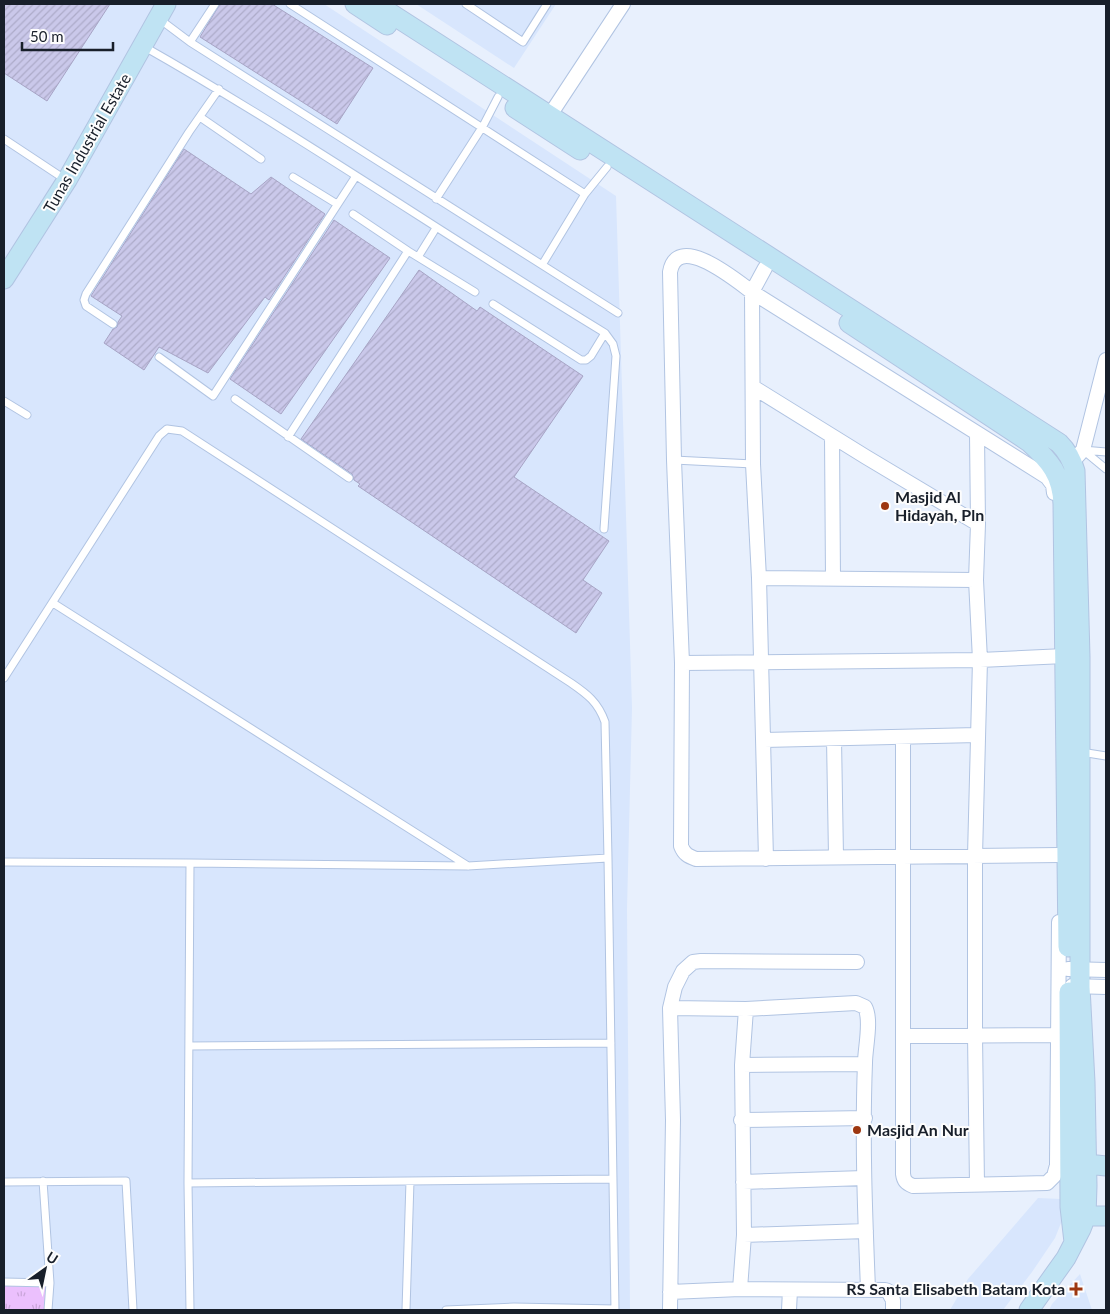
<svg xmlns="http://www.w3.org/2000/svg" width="1110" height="1314" viewBox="0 0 1110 1314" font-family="Lato,sans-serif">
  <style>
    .built { fill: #d8e6fd }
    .park { fill: url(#park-tufts) }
    .building { fill: url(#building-hatch); stroke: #a7a4c5 }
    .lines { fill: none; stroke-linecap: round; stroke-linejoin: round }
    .lane-casing { stroke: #b1c4e2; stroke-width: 9 }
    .street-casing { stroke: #b1c4e2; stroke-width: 16 }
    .secondary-casing { stroke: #b1c4e2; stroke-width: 21 }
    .lane { stroke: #fff; stroke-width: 7 }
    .street { stroke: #fff; stroke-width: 14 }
    .secondary { stroke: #bfe3f3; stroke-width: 19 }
    .poi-dot { fill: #9d3710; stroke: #fdfdfd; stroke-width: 2 }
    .labels { text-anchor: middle; stroke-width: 4; stroke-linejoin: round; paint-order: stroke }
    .street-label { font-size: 16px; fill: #181f2a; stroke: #fdfdfd }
    .poi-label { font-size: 16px; font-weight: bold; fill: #181f2a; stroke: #fdfdfd; text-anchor: start }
  </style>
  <defs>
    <pattern id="park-tufts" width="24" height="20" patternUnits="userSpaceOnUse" patternTransform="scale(1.25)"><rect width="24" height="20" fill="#ebc0fd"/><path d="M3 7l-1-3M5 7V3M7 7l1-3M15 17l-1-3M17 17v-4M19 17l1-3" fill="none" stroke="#c9a5d9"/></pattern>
    <pattern id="building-hatch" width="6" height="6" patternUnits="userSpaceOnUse" patternTransform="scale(1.25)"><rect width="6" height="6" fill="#cac8ea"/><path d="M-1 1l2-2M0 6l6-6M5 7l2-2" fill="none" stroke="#adabc9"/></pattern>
  </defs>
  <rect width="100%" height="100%" fill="#e8f0fd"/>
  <path class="built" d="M4,4H324L616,196L632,708L627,909L630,1310H4Z
    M416,4H556L514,68Z
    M1038,1198L1061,1199L1063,1218L1055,1238L1032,1272L1003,1310H950L968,1279Z
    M1080,1274L1092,1310H1049L1052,1304Z"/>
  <path class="park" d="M4,1283H50L51,1310H4Z"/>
  <path class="building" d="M4,4H110L47,101L4,73Z
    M220,4H272L373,68L337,124L200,37Z
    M184,149L251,194L271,177L325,214L269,300L265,297L208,373L159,347L144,370L104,343L113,329L117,327L118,322L122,316L91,296Z
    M334,220L390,258L281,414L230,379Z
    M419,270L477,311L480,307L583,376L514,477L609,541L583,580L602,593L576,633L358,486L360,484L354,480L352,474L301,439Z"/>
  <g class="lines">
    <defs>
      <path id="lane" d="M290,4L585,194
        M466,4L523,42L547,4
        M158,18L190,42L618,313
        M190,42L215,4
        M143,46C300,135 450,239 605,333L613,344L616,356L604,529
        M200,117L261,159
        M4,139L66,180
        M293,177L337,204
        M436,199L483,126L498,97
        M408,251L475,292
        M418,257L436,228
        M542,265L585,194L607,167
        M493,304L581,360H586L591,356L605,333
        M113,324L86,306L84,300L86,294L189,132L219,89
        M159,357L213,396L356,176
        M235,399L349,478
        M4,401L27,415
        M288,437L408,251L353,214
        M1083,450L1106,469
        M1083,450L1106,452
        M674,460L753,464
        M53,603L468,866
        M4,678L159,436L167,429L182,431L571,683C587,694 598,702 605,722L608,858L615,1310
        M1081,752L1106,756
        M4,862L190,863L188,1183L190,1310
        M190,863L468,866L608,858
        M189,1046L611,1043
        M43,1181L50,1283L48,1310
        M4,1182L126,1181L133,1310
        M188,1183L613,1179
        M4,1282L50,1283
        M406,1310L410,1181
        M446,1310L514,1307L615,1309"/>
      <path id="street" d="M550,115L623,4
        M765,268L752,292L753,464L759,578L766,859
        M753,387L866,457L978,524
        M832,436L833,579
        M1072,462L1083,450L1106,360
        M1054,493L1053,485L1047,477L752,292C737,281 677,231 670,272L674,460L682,663L681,846C684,854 688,856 696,859L1060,855
        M759,578L976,580
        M682,663L980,660L1065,656
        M903,737V1174C904,1181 906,1183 913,1186L1047,1183L1054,1176L1057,1165L1059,922
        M834,739L836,856
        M764,740L977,735
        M1068,969L1106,970
        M1072,986L1106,987
        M670,1008L746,1009L856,1003L865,1007C872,1020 865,1048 865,1063C862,1139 865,1214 868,1289
        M903,1036L1057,1035
        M742,1065L865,1064
        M741,1120L865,1118
        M743,1182L864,1178
        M977,1185L975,1035V856L980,660L976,580L978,524L977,434
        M744,1235L866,1231
        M740,1289L744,1235L742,1065L746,1009
        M670,1292L740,1289L885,1290L888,1291L893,1300V1310
        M670,1310L673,1120L670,1008L675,987L683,971L693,962L701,961L857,962
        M789,1310L790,1290"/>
      <path id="secondary" d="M355,4L387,25
        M376,4L1059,443C1067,451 1072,460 1075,471L1080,657V987L1085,1082L1087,1186L1086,1216L1081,1229L1066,1258L1029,1310
        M515,108L580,150
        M4,279L67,180L166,4
        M849,323L1029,442C1050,461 1062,475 1063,504L1068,947
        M1069,992L1070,1207L1074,1242
        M1087,1164L1106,1166
        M1075,1216H1106"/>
    </defs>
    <use href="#lane" class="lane-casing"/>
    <use href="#street" class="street-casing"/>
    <use href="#secondary" class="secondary-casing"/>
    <use href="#lane" class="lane"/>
    <use href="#street" class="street"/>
    <use href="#secondary" class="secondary"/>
  </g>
  <g class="poi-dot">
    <circle cx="885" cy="506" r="5"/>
    <circle cx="857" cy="1130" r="5"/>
    <path d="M1073.5 1281.5h5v5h5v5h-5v5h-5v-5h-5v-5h5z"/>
  </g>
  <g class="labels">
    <g class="street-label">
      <text transform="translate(87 143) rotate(-60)" y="6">Tunas Industrial Estate</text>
    </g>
    <g class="poi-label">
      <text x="895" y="503">Masjid Al<tspan x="895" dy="18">Hidayah, Pln</tspan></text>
      <text x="867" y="1136">Masjid An Nur</text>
      <text x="1065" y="1295" text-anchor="end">RS Santa Elisabeth Batam Kota</text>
    </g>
  </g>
  <rect width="1110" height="1314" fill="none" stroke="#181f2a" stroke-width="10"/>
  <g transform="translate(45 1269) rotate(33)" stroke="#fdfdfd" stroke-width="4" paint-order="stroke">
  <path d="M0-4L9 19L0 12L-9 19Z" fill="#181f2a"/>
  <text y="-8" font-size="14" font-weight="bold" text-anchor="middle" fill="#181f2a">U</text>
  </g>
  <path d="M22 42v8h91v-8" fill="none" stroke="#181f2a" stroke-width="2.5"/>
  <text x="30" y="42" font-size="15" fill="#181f2a" stroke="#fdfdfd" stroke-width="4" paint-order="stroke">50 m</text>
</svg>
